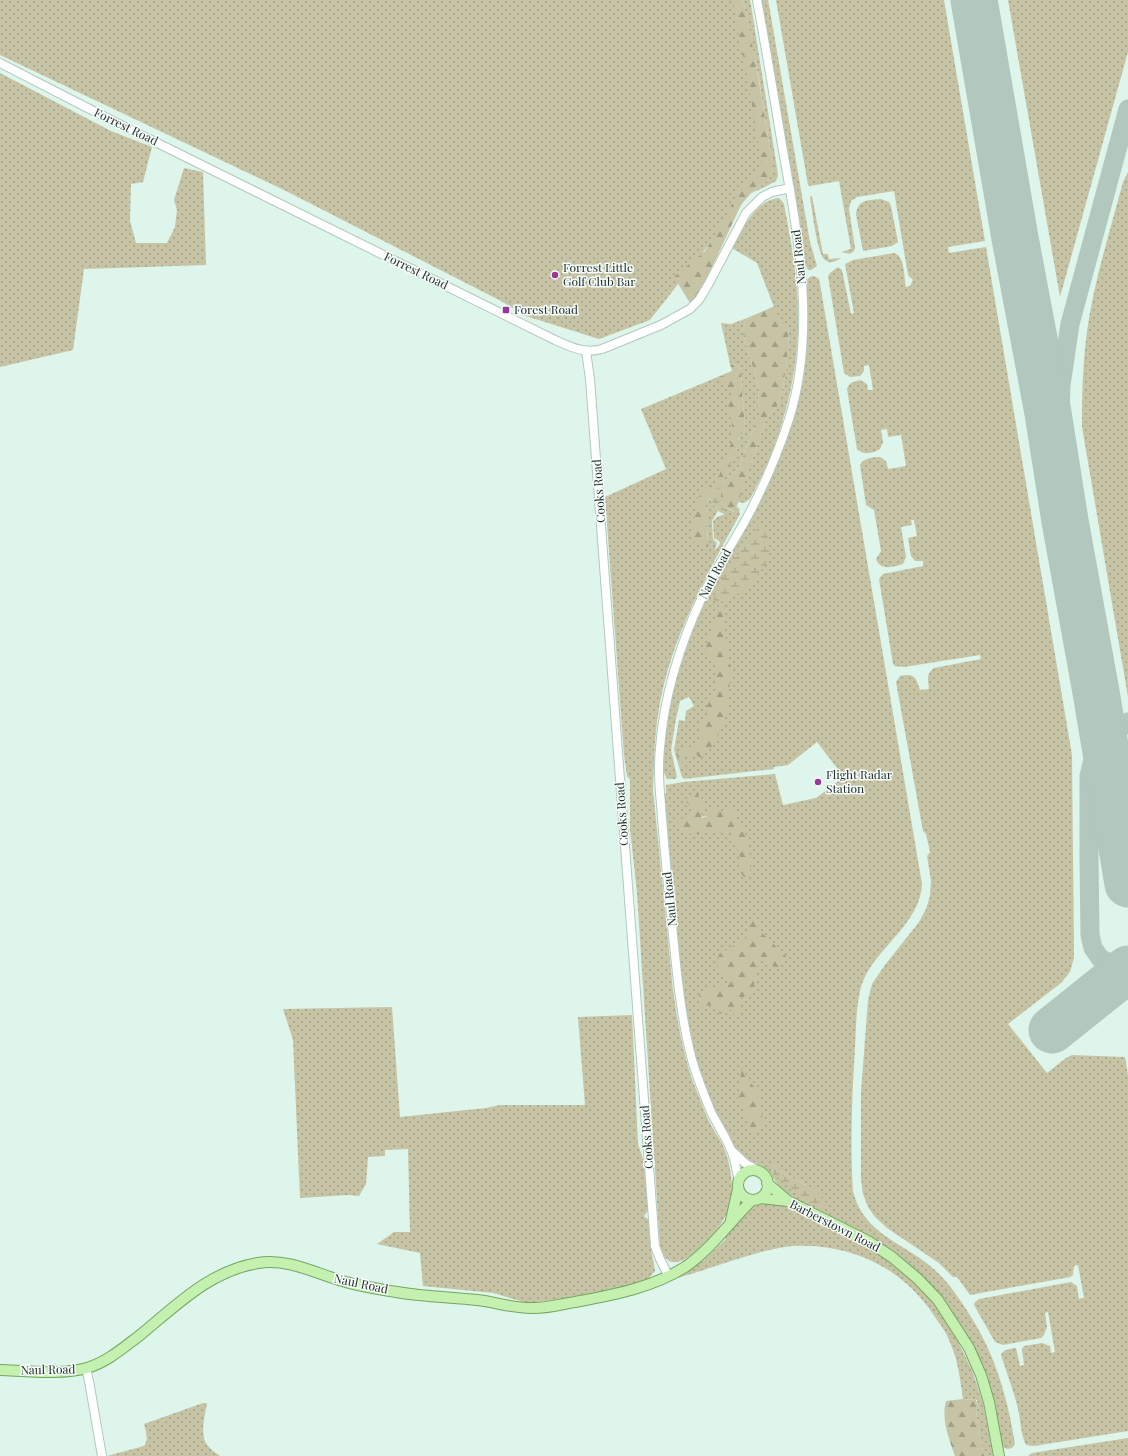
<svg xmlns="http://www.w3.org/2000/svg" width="1128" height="1456" viewBox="0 0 1128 1456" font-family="'Playfair Display',serif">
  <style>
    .grass { fill: url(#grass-dots); fill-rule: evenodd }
    .forest { fill: url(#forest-firs) }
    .wetland { fill: url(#wetland-marsh) }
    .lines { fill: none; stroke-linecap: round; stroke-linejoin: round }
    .taxiway { stroke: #b2c7be; stroke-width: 19 }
    .runway { stroke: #b2c7be; stroke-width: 47 }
    .minor-casing { stroke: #b2c8be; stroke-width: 10 }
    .major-casing { stroke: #74a65f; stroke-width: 12 }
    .minor { stroke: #fff; stroke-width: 8 }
    .major { stroke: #c5f1b0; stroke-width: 10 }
    .poi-dot { fill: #9b369b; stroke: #f5fefa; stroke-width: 1.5 }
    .labels { text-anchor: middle; stroke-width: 3; stroke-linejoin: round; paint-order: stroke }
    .street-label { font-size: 12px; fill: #232c28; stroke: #f5fefa }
    .poi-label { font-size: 12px; fill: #232c28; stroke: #f5fefa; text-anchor: start }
  </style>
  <defs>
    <pattern id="grass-dots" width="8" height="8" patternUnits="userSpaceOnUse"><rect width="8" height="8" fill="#c7c4a5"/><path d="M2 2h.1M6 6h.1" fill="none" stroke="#a19f86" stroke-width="1.8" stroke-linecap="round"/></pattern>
    <pattern id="forest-firs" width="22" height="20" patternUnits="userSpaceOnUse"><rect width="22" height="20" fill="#c7c4a5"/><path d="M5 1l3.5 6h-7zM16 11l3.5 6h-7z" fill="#a19f86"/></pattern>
    <pattern id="wetland-marsh" width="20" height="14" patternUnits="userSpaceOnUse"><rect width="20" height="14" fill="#c7c4a5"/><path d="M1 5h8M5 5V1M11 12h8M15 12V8" fill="none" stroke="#a19f86"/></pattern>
  </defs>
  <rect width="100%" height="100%" fill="#ddf5eb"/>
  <path class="grass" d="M0,0H736L764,165L707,247L650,320L599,339L526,316L501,301L282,189L0,55Z
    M743,0H750L751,5L777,168L778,176L776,181L763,188L751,193L768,180L773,169L759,79Z
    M759,0H768L769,5L810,242L817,266L811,270H808L804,262Z
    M776,0H944L985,241L948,247L949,253L986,247L1072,755L1074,958L1070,972L1061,983L1008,1024L1047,1073L1066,1058L1072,1055L1125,1057L1128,1075V1431L1034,1446L1026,1445C1020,1433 1021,1418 1017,1405C1013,1388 1006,1372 1001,1355C1003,1350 1010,1348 1016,1348L1020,1366L1024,1365L1022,1349L1024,1346L1042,1343L1050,1346L1051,1353L1055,1352L1048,1312L1045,1313L1047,1327L1044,1335L1041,1338L1003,1345L995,1342L974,1305L975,1302L979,1299L1071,1282L1077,1286L1079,1299L1084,1298L1078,1265L1074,1266L1073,1275L1070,1277L970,1295L957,1277H953L939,1263L887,1228L875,1217L868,1207L863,1194L861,1179V1092L868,1000L872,984L885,965L919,922L926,909L930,896L931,881L927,856L930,852L926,834L923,831L896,682L900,676C914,673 916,677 920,690L929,689C928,680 926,674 934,668L981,659L980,655L904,667L895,666L893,664L879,579L883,574L923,566V561H915L911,556L908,538L917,536L914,520H911L912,525L901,527L906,557L903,564C894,567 880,571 876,559L881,551L874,510L866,505L860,465C863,458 873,457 880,457L886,461L888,469L906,466L901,435L888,437L887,429L881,430L883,442L880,449C873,454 863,455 857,449L847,389C849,382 854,382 860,380L867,384L868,390H873L869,365L864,366V371L860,376L850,377L844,373L828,276L830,273L838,267L842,270L851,314L854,313L845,264L853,260L894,253C905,256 904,277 906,287L910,286L913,280L908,275L894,191L857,197L851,201L849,209L855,248L854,251L850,254L841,252L851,249L839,181L810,186L808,185Z
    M1008,0H1128V52L1060,297Z
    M0,73L111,131L152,147L143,182L131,184L130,221L136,243H167L175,227L177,210L174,200L184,168L203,172L206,265L84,269L73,350L0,367Z
    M1128,172V697L1082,427C1082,390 1083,354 1089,318C1097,272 1111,227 1123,182Z
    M812,196L823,254H828L829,259L841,258C838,260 833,263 829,262C828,262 825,260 824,259C817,252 812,209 810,197Z
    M779,198L782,201L784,204C791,241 798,278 798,316C799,363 788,411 771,455C765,470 757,485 750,499L744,503L738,502L766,419L778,405L784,382L788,351L789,325H781L757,263L732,248C743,230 754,200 779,198Z
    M881,199L889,202L891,206L898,242L892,246L863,251L856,214C858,199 869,200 881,199Z
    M814,276L819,279L820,284L922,884C920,924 877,947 863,981C856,1000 856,1028 855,1048C852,1095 850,1144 853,1191C864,1238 911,1244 940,1275C950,1285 958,1297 966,1309C994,1351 1007,1394 1015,1444L1012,1448L1008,1449L1004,1448L1002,1444L979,1360L965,1332L949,1308L895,1254L882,1244L852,1227L805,1204L783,1191L766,1169L762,1166L744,1158L740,1154L734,1147L715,1114L700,1073L691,1042L683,1002L665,811L664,795L666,794V785L683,782L775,774L783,805L816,798L844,777L817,742L788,765L774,767V769L684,779L682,777L674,750L679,720L685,721L686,711L694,706L689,697L680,701L676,719L671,750L677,777L675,779H667L664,773L663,754L665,730L675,678L694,627L710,591L739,538L772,474L806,345L807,324L806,284C807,279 809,276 814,276ZM734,813L738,829L692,833L681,819ZM773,1164L778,1170L816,1191L821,1208L773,1173L770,1166Z
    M747,318L742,330L759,388L758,405L762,416L751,434L739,468L721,485L738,445L739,436L745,429C745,416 743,405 742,393C741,383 743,376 740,367L730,364L721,323L731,324Z
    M732,371L735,433L722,475L696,505L709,551L706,518L708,496L718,511L712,521L713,539L717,543L715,550L720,544L719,541L714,538L713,521L717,517L725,514L721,505L734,512L736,507L739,508L740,514C705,578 669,641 658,715C654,740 654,765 653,790L673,990C677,1019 682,1046 690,1073C694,1086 700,1098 704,1110C708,1121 714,1130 720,1140C728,1154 731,1170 732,1186C732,1198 730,1209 724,1219C718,1229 711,1236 703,1244C690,1257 669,1276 660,1247L637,893L630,829V780L627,776L624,755L605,497L666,469L641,409Z
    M392,1007L400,1117L486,1108L500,1105H585L578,1017L632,1015L638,1144L645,1165L649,1209L644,1216L650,1221L651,1248L655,1271L650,1277L644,1281L605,1292L557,1300L527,1303L493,1293L423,1286L420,1253L377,1244L394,1232H410L408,1149L385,1150V1156L368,1157L366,1184L359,1196L349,1195L300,1198L293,1040L283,1009Z
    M765,1201L787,1205L839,1231L877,1252L894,1264L925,1293L938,1310L954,1334L972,1370L983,1403L993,1456H984L976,1413L978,1407L977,1400L963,1399C960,1379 958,1359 949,1340C946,1332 940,1324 935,1317C907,1274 865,1250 814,1246C804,1246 794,1245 784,1247C743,1254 705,1272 665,1281L682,1273L703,1261L726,1239L725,1234L752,1206Z
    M203,1403H207C205,1415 199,1436 208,1446C211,1450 216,1453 220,1456H107L144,1446C149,1439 146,1432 144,1424Z
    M1128,1438V1456H1028L1032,1453Z"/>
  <path class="forest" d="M732,0H743C756,56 764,112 773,169L768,180L751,193L741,205L706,280L696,297L690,303L674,277L705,251L729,211L737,192L741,193L743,183L762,164L748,81Z
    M775,306L781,325H789L788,351L784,382L778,405L766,419L735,512L721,505V486L708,497L706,518L709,552L698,543L691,542L696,501L703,491L714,484L720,474V465L727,455L734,435L728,403L732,391L727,387L719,377L732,371L730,364L740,367C743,376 741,383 742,393C743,405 745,416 745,429L739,436L738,445L722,484L739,468L751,434L761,416L758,405L759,388L742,330L747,318Z
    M720,605L725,610L724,629L731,670L727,712L715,743L699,759L697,754L686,756L682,763L676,754L698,742L701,736L699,722L709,714L707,705L715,695V664L705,649Z
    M697,783L699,800L704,806L701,818L708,816L711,811L717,807L722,812L730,808L745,831L751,863L748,883L741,873L739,851L732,843L733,832L688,834L677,821L695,812L684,799L692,797Z
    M753,914L762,933L786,956L778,968L759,960L758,971L752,991L739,1000L741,1007L736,1021L732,1008L724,1015L716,1012L714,1004L701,1007L699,992L731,983L718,967L719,954L746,939Z
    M742,1069L760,1096L763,1126L753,1138L749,1128L745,1112L738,1099L741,1092L739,1082Z
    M963,1399L976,1400L978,1407L976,1413L984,1456H955C949,1438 941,1420 946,1401Z"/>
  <path class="wetland" d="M721,485V505L726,512L725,514C716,513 714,503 708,496Z
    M759,523L765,527L767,533L770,560C754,578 742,598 717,603L713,599L723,577L748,539L755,533Z
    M767,1164H773L778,1170L816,1191L827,1204L821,1208L804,1199L773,1173L770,1166Z"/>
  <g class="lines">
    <path class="taxiway" d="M1065,521L1059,448L1061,385L1070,324L1128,109
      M1128,722L1113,734L1094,755L1089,776V860L1090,935L1093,948L1100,958L1110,963L1119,966L1128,964"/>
    <path class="runway" d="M974,0L1015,238L1048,413L1065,521L1096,692L1128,884
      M1052,1030L1128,969"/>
    <defs>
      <path id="minor" d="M0,63L113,121L555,340C571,347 584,354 602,349L661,325L690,309L699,300L708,285L746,213L762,197L772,192L790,188
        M586,351L590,379L655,1246L660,1259L668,1275
        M731,1150L746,1164L759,1171
        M739,1180C736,1170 735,1159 731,1150C726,1137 717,1124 711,1112C704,1095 697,1077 692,1060C678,1006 675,950 669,896C666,865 663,834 661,804C659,785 658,767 660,748C664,695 680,644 703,595C717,566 736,539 751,510C766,481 779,450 789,419C817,330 798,235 782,145C774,97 766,48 757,0
        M86,1368L89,1381L102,1456"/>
      <path id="major" d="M738 1185a15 15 0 1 1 30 0a15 15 0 1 1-30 0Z
        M767,1183L788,1201
        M760,1198L788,1201L868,1241L892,1257L918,1279L938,1300L969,1348L981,1375L989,1402L999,1456
        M731,1220L738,1189
        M0,1370C26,1371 63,1375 87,1368C107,1362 123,1348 139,1336C176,1306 209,1271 258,1263C292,1257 325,1279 358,1285C378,1289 398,1293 419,1295C438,1297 458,1298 477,1300C496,1302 515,1309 534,1308C548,1308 562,1304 575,1302C612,1295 652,1288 685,1267C711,1249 730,1222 752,1200"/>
    </defs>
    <use href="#minor" class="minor-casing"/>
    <use href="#major" class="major-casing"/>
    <use href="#minor" class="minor"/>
    <use href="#major" class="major"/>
  </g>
  <g class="poi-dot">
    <circle cx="555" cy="275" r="4"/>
    <rect x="502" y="306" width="8" height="8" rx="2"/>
    <circle cx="818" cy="782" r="4"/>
  </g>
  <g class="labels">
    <g class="street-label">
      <text transform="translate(126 127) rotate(26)" y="4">Forrest Road</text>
      <text transform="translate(799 257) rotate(-96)" y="4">Naul Road</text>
      <text transform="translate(416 271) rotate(26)" y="4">Forrest Road</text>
      <text transform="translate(599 491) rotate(-94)" y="4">Cooks Road</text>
      <text transform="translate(715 574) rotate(-62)" y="4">Naul Road</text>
      <text transform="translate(622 814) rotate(-94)" y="4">Cooks Road</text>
      <text transform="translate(670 899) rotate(-96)" y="4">Naul Road</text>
      <text transform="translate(647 1137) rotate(-94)" y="4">Cooks Road</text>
      <text transform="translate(835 1226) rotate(27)" y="4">Barberstown Road</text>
      <text transform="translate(361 1284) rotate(12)" y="4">Naul Road</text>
      <text transform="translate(48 1370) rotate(-1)" y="4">Naul Road</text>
    </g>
    <g class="poi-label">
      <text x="563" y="272">Forrest Little<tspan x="563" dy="14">Golf Club Bar</tspan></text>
      <text x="514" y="314">Forest Road</text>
      <text x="826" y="779">Flight Radar<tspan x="826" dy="14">Station</tspan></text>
    </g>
  </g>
</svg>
